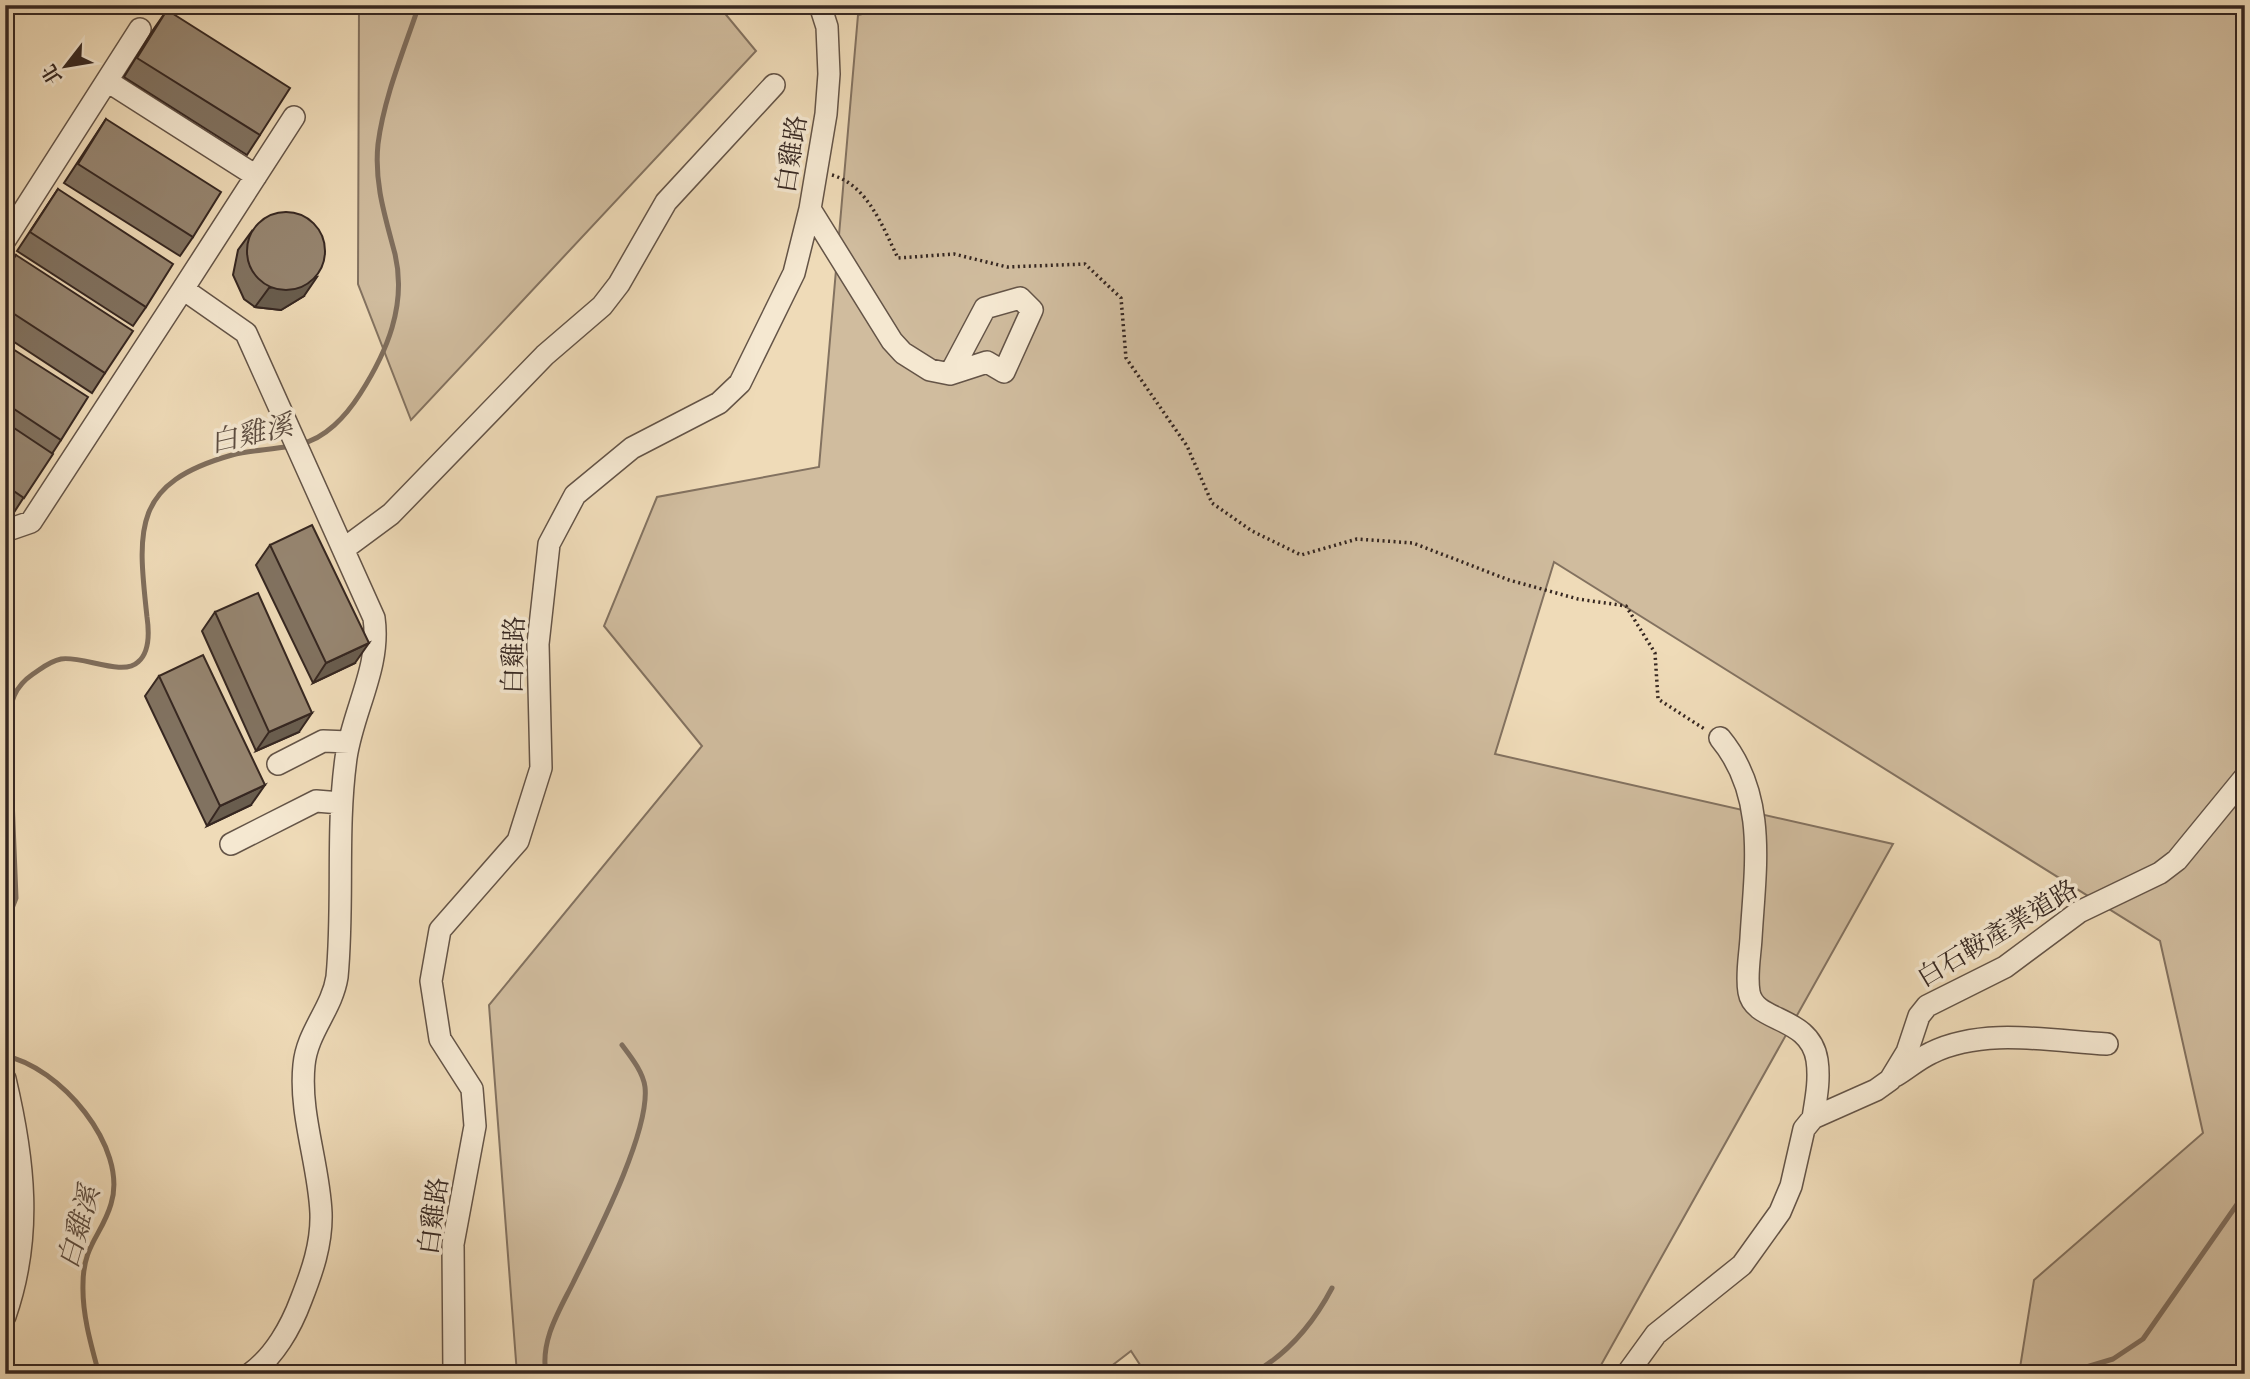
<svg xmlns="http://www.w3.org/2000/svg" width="2250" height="1379" viewBox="0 0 2250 1379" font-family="'EB Garamond','Noto Serif TC',serif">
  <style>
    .green { fill: #d0bc9e; stroke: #837260; stroke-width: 2 }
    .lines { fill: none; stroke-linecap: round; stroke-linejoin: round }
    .stream { stroke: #7f6e5d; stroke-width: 5 }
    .minor-casing { stroke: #645447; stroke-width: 24 }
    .path { stroke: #362721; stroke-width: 3.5; stroke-dasharray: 2 3.5; stroke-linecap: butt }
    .minor { stroke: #f5e8d1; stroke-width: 21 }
    .wall { fill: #817260; stroke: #362721; stroke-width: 2 }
    .shaded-wall { fill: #695d4e; stroke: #362721; stroke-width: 2 }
    .building { fill: #968570; stroke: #362721; stroke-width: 2 }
    .labels { text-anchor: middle; stroke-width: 7; stroke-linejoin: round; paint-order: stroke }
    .street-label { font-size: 26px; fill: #362721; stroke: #f5e8d1 }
    .water-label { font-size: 28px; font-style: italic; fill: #5b4b3f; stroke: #f5e8d1 }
  </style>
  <rect width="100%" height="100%" fill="#efdbb8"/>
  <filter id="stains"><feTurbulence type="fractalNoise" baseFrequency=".00286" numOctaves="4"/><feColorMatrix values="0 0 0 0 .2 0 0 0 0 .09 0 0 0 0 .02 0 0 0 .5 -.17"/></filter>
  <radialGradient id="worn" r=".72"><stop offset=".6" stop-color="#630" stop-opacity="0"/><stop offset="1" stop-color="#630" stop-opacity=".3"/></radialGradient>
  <path class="green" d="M359,5H718L756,51L411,420L358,284Z
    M901,5H2245V1374H2019L2034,1280L2203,1133L2160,941L1554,562L1495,754L1893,844L1596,1374H1146L1131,1351L1101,1374H517L489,1005L702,746L604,626L657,497L819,467L858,15Z"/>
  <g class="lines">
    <path class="stream" d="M300,444C325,439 346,416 360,394C387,352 407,305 395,254C385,216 374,183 378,144C384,97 404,50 419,5
      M5,926L16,898L9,723C10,702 14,687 33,674C42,668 50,661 61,659C81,655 123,677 138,662C150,652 149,631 147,617C137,527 133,483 232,455C251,450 271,450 290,446
      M5,1056C59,1066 129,1147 111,1204C102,1235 83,1245 83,1284C82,1314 91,1345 99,1374
      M546,1374C540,1341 559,1311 573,1283C594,1240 650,1133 645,1087C643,1072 631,1057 622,1045
      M1252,1374C1288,1354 1313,1324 1332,1288
      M2063,1374L2113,1359L2143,1339L2245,1193"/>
    <defs>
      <path id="minor" d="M107,81L256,176
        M810,209L892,341L903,353L930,370L950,374L987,362L1004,372L1032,310L1020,298L985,308L950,374
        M5,240L140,29
        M183,289L294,117
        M5,531L31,522L183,289L246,333L374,618C381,667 353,710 346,758C336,831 344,904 337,977C332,1009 307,1032 304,1065C299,1114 319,1164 321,1213C322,1244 312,1272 301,1300C291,1327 274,1357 250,1374
        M345,548L391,514L545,355L602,306L619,284L666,202L774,85
        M1720,738C1768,796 1755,868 1751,938C1750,956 1746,975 1749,992C1754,1023 1810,1015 1817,1060C1820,1080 1816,1099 1813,1118
        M278,764L323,741L349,742
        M231,844L316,801L341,803
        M1895,1076C1907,1069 1918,1059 1931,1053C1983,1027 2051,1041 2107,1044
        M5,1079C24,1159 33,1236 5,1316
        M454,1374L453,1244L475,1126L472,1089L440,1039L431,981L440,930L518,841L541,768L538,644L549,544L575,495L632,448L719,403L740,383L794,273L810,209L826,114L829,74L827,27L820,5
        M1627,1374L1656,1334L1742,1265L1780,1212L1791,1186L1804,1129L1813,1118L1876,1090L1890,1080L1907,1052L1919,1016L1927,1006L2005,967L2079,912L2160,873L2177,860L2245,777"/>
    </defs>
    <use href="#minor" class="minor-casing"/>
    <path class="path" d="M832,175C868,185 883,228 898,258L954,254L1007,267L1085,264L1121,298L1126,358L1187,446L1212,503L1252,531L1301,555L1357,539L1413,543L1509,580L1578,599L1626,606L1655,653L1658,699L1706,730"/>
    <use href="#minor" class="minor"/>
  </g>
  <path class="wall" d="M167,10L260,135L247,155L124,77L153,30Z
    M106,119L193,237L180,256L64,183Z
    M58,189L146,307L133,326L17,251Z
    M252,231L304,296L281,310L255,307L244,299L233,275L238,250Z
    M16,255L105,373L92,393L5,336V270Z
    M5,344L61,440L11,517L5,514Z
    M270,545L355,663L313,683L256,565Z
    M215,612L299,732L256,751L202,631Z
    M159,676L251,805L207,826L145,696Z"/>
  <path class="shaded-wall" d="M317,277L304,296L281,310L255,307L269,288Z
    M369,643L355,663L313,683L326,663Z
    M312,713L299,732L256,751L269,732Z
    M265,785L251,805L207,826L220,806Z"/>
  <path class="building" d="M167,10L290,88L260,135L137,58Z
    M106,119L221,192L193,237L78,164Z
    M58,189L173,264L146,307L30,232Z
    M247 251a39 39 0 1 1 78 0a39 39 0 1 1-78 0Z
    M16,255L133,331L105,373L5,308V272Z
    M5,344L88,397L61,440L5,403Z
    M5,422L53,454L24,498L5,485Z
    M312,525L369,643L326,663L270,545Z
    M258,593L312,713L269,732L215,612Z
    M203,655L265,785L220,806L159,676Z"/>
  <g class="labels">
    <g class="street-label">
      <text transform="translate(791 154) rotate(-81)" y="9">白雞路</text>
      <text transform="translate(513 655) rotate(-88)" y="9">白雞路</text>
      <text transform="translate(1997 933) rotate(-31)" y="9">白石鞍產業道路</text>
      <text transform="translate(433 1216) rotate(-82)" y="9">白雞路</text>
    </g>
    <g class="water-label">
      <text transform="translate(251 433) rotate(-13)" y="10">白雞溪</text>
      <text transform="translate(78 1227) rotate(-74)" y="10">白雞溪</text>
    </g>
  </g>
  <rect width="2250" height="1379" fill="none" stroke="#efdbb8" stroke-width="28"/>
  <rect x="7" y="7" width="2236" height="1365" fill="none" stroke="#362721" stroke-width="3.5"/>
  <rect x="14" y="14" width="2222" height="1351" fill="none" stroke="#362721" stroke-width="2"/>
  <g transform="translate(66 66) rotate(239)" stroke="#f5e8d1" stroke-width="5" paint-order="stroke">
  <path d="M0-5L12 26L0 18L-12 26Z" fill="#362721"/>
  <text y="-10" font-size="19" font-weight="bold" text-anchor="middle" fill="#362721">北</text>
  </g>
  <rect width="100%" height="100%" filter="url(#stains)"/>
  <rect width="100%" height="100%" fill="url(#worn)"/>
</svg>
